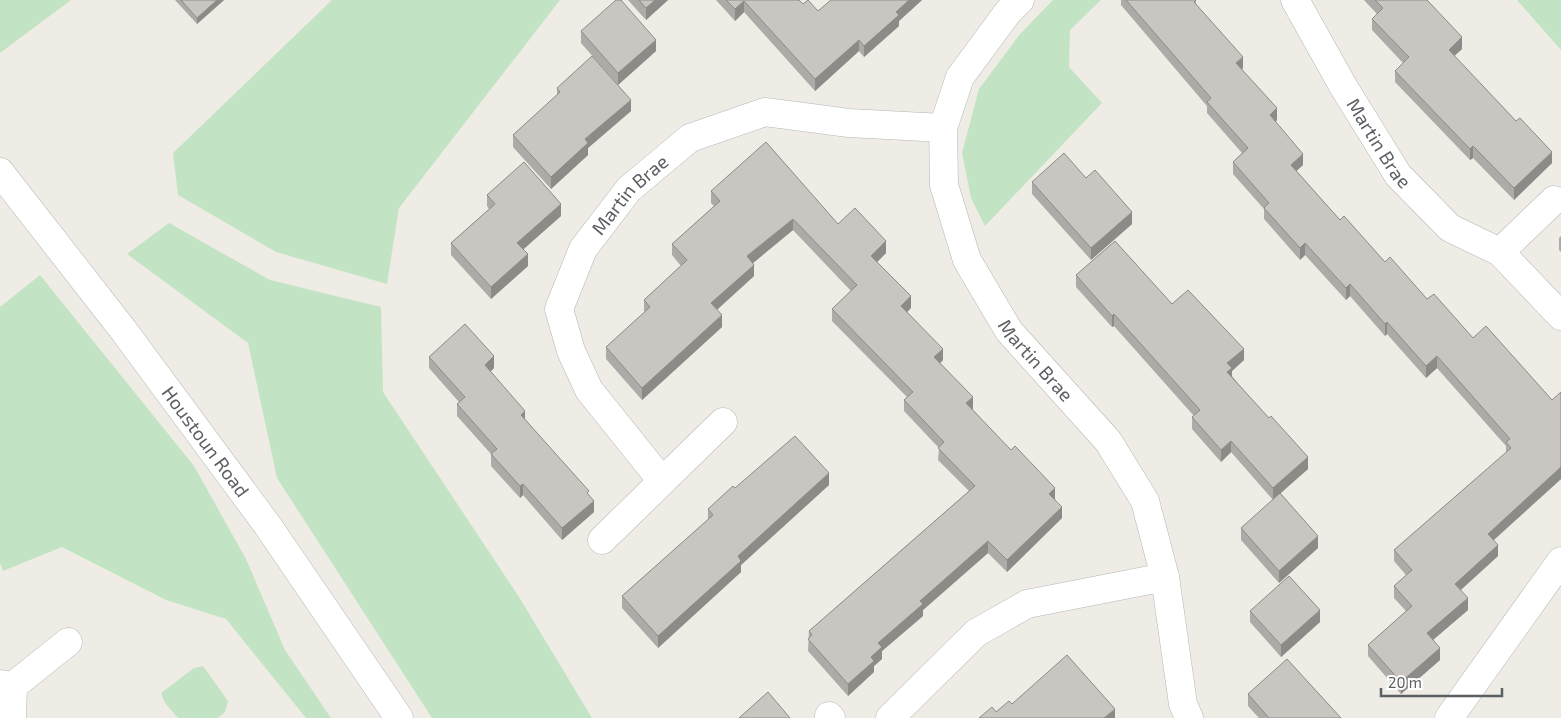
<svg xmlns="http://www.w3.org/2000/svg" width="1561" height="718" viewBox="0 0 1561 718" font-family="'Exo 2',sans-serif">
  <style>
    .green { fill: #c3e4c4 }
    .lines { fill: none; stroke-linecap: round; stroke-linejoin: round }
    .street-casing { stroke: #b5b6ba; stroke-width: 29 }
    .secondary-casing { stroke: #b6b8bd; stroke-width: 29 }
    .street { stroke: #fff; stroke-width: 28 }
    .secondary { stroke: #fff; stroke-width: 28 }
    .wall { fill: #adaaa7 }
    .shaded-wall { fill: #8d8b88 }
    .building { fill: #c9c6c2; stroke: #8d8b88 }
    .labels { text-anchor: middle; stroke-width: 4.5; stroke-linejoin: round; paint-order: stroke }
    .street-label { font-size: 19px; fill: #5c5f64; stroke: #fff }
  </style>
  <rect width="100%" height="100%" fill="#eeece4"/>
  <path class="green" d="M0,0H71L0,53Z
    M332,0H560L399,208L387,284L276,252L178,195L173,153Z
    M1053,0H1101L1070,30L1069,67L1102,103L985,226L971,198L962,153L979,89L1020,34Z
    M1517,0H1561V50Z
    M169,223L270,280L381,307L383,392L519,597L592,718H432L277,478L248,343L127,254Z
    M40,275L194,466L246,559L285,650L331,718H306L226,619L166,600L62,547L3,571L0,563V307Z
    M203,666L228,701L225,712L218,718H178L165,703L161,693L194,668Z"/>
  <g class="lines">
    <defs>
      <g id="street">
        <path id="s1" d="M1020,0L1008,12L960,77L943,128L944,185L967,260L1009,331L1108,441L1145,501L1165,577L1183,704L1189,718"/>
        <path id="s2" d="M1295,0L1343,86L1398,175L1450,228L1500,252L1561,316"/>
        <path d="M1500,252L1554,200"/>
        <path id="s3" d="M662,481L589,390L571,351L559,309L583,249L629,189L690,138L765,112L849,123L943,128"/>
        <path d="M602,540L723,422"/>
        <path d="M0,684L13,686L68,642"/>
        <path d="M829,716L831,718"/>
        <path d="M12,718L13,686"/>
        <path d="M890,718L976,633L1027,604L1165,577"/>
        <path d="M1449,718L1561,561"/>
      </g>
      <g id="secondary">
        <path id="s4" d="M0,172L124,331L268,526L399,718"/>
      </g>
    </defs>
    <use href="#street" class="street-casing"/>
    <use href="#secondary" class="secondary-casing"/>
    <use href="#street" class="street"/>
    <use href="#secondary" class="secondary"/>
  </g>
  <path class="wall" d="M175,0H224L197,24Z
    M628,0H668L646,20Z
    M716,0H799L803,4L818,11L831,0H922L899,21V26L864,57L859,51L815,91L744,12L735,21Z
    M1121,0H1196V4L1243,68L1242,69L1277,120L1275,122L1303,165L1296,171L1340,220L1385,262L1427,299L1473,338L1552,400L1561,392V479L1494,540L1498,556L1461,590L1468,610L1433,640L1440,660L1401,694L1368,656V645L1406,611L1394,598V586L1406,575L1394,561V550L1506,453V446L1437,368L1426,378L1387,334L1385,336L1350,296L1346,300L1305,255L1300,260L1264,219V209L1233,174V162L1242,153L1207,113V106L1121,5Z
    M1364,0H1427L1462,49L1454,56L1552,163L1514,200L1473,158L1470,160L1395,82V71L1403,63L1372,30V19L1377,14Z
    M581,31L656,51L618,85L581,43Z
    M557,88L631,111L588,148V155L551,189L513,147V135L557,96Z
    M1086,178L1132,224L1091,260L1032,194V182Z
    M711,191L838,224L886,253L877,262L911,308L907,312L943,360L940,363L973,409H972L1055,499L1062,518L1007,572L988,553L923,610V616L882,651V659L874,666V672L848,696L808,651L809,631L969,491L938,460L939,448L904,411V400L907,397L832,321V309L851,291L793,230L753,263L754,276L717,310L722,327L642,400L606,359V347L645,312L644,311V300L681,266L672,255V244L714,206L711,203Z
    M487,195L561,216L523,249L528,266L491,299L451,255V243L489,209L487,206Z
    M1561,236V252L1559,250V238Z
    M1076,275L1172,304L1244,360L1232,371V376L1308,469L1280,493L1318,548L1279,583L1241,540V528L1273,500L1231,452L1221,462L1192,429V417L1194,416L1114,326L1112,327L1076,287Z
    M429,357L494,368L490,372L525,419L589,495L594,512L562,540L523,495L520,498L491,466V454L457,416V404L459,402L429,368Z
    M829,485L741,565V572L658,648L622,608V596L708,520V509L735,488Z
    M1250,611L1320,622L1281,657L1250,622Z
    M1248,694L1341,718H1259L1248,706Z"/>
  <path class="shaded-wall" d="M217,0H224L197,24V18Z
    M655,0H668L646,20V8Z
    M909,0H922L899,21V26L864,57V46L896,12Z
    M744,1V12L735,21V9Z
    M1462,37V49L1449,61V50Z
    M656,40V51L618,85V73Z
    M859,40V51L815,91V79Z
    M1243,57V68L1236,75V63Z
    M631,100V111L588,148V155L551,189V177L585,139Z
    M1277,108V120L1270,127V115Z
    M1473,146V158L1470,160V149Z
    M1552,152V163L1514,200V188Z
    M1303,154V165L1291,176V165Z
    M561,204V216L517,255V243Z
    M1132,212V224L1091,260V248Z
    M793,219V230L747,268V256Z
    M886,241V253L871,268V256Z
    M1305,243V255L1300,260V248Z
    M528,254V266L491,299V287Z
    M754,265V276L711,315V303Z
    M1350,284V296L1346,300V288Z
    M911,296V308L901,318V306Z
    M1114,314V326L1112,327V316Z
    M722,315V327L642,400V388Z
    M1387,322V334L1385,336V324Z
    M943,349V360L934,369V357Z
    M1244,349V360L1232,371V379L1227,383V363Z
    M494,356V368L485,377V365Z
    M1437,356V368L1426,378V366Z
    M973,397V409L966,415V403Z
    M525,411V423L521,415Z
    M1231,441V452L1221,462V450Z
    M1308,457V469L1273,500V488Z
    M1561,467V479L1488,545V534Z
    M829,473V485L741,565V572L658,648V636L738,556Z
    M523,484V495L520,498V486Z
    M1055,488V500L1049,494Z
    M594,501V512L562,540V528Z
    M1062,507V518L1007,572V560Z
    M1318,536V548L1279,583V571Z
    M988,541V553L923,610V616L882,651V659L874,666V672L848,696V684L871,657L878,643L920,601Z
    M1498,545V556L1455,595V584Z
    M1468,598V610L1427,645V633Z
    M1320,610V622L1281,657V645Z
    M1440,648V660L1401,694V682Z
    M1115,709V718H1104Z"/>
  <path class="building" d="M181,0H217L197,18Z
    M616,0H621L656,40L618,73L581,31Z
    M639,0H655L646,8Z
    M726,0H799L803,4L808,0L818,11L831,0H909L896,12L899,15L864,46L859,40L815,79L744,1L735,9Z
    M1126,0H1196L1194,2L1243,57L1236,63L1277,108L1270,115L1303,154L1291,165L1340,220L1344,216L1385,262L1390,257L1427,299L1434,294L1473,338L1486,326L1552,400L1561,392V467L1488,534L1498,545L1455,584L1468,598L1427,633L1440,648L1401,682L1368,645L1412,606L1394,586L1412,570L1394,550L1511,448L1506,442L1510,439L1437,356L1426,366L1387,322L1385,324L1350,284L1346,288L1305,243L1300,248L1264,208L1269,203L1233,162L1248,148L1207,102L1211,98Z
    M1375,0H1427L1462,37L1449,50L1516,121L1520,118L1552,152L1514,188L1473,146L1470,149L1395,71L1409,57L1372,19L1383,8Z
    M592,56L631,100L585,139L588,143L551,177L513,135L560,92L557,88Z
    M766,142L838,224L855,208L886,241L871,256L911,296L901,306L943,349L934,357L973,397L966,403L1011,450L1015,446L1055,488L1049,494L1062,507L1007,560L988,541L920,601L923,604L878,643L882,647L871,657L874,661L848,684L808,639L812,635L809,631L975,486L938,448L944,442L904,400L913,392L832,309L857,285L793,219L747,256L754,265L711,303L722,315L642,388L606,347L650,307L644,300L687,260L672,244L720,201L711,191Z
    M1064,153L1086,178L1095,170L1132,212L1091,248L1032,182Z
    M524,162L561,204L517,243L528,254L491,287L451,243L495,204L487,195Z
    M1115,241L1172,304L1188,290L1244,349L1227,363L1232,368L1227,372L1269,418L1271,416L1308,457L1273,488L1231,441L1221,450L1192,417L1200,410L1114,314L1112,316L1076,275Z
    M465,324L494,356L485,365L525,411L521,415L589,491L587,493L594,501L562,528L523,484L520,486L491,454L497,449L457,404L465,397L429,357Z
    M795,436L829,473L738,556L741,561L658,636L622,596L713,515L708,509L733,486L735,488Z
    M1280,493L1318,536L1279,571L1241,528Z
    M1289,576L1320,610L1281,645L1250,611Z
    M1067,655L1115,709L1104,718H979L992,707L996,712L1009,701L1012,704Z
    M1287,659L1341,718H1269L1248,694Z
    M768,692L790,718H739Z"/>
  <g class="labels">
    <g class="street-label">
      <text dy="7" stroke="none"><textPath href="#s2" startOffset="166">Martin Brae</textPath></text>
      <text dy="7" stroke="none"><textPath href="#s3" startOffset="340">Martin Brae</textPath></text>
      <text dy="7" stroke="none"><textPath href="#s1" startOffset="409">Martin Brae</textPath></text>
      <text dy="7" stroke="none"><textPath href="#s4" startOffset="339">Houstoun Road</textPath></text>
    </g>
  </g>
  <path d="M1381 688v8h121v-8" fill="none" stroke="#5c5f64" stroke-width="2.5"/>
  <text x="1388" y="688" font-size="15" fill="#5c5f64" stroke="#ffffff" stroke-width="4" paint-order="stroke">20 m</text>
</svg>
